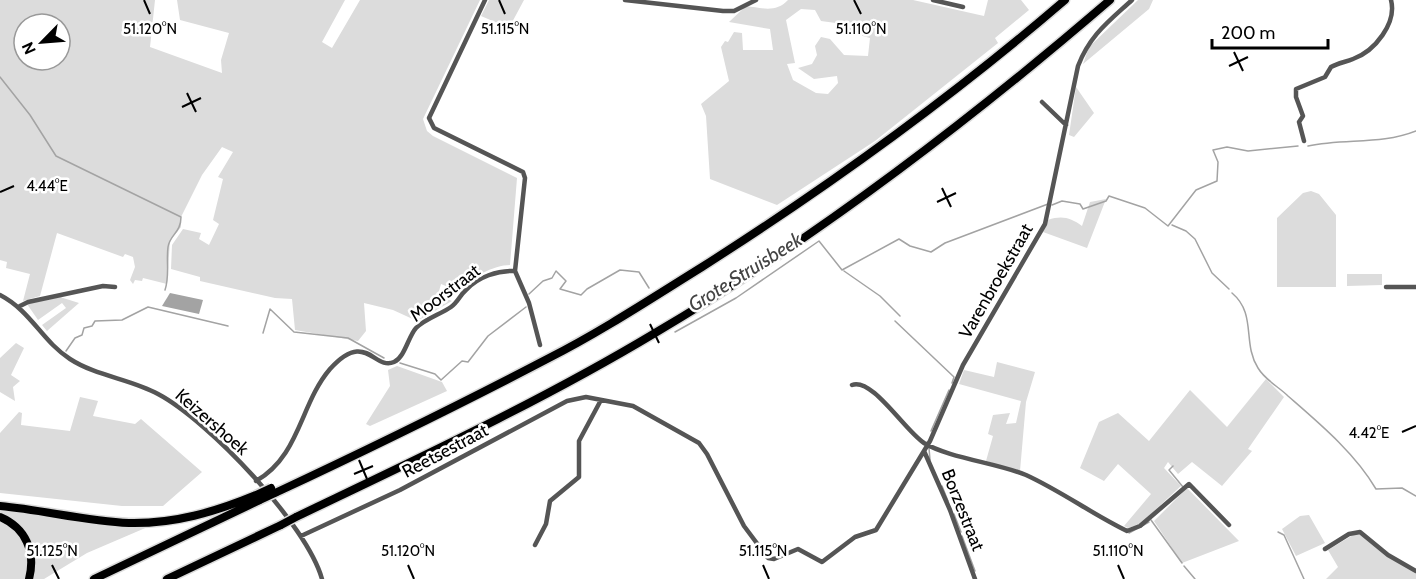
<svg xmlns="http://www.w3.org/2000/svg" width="1416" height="579" viewBox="0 0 1416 579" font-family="Cabin,sans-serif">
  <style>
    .green { fill: #dcdcdc; fill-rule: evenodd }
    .water { fill: #a3a3a3 }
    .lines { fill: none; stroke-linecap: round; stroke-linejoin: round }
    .stream { stroke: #a3a3a3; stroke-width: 1.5 }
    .motorway-casing { stroke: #dbdbdb; stroke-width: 11 }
    .minor { stroke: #555; stroke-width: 4.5 }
    .motorway { stroke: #000; stroke-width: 8 }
    .motorway-bridge-casing { stroke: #dbdbdb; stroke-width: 11; stroke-linecap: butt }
    .motorway-bridge { stroke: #000; stroke-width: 8 }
    .ticks { fill: none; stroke: #000; stroke-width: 2 }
    .labels { text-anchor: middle; stroke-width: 5; stroke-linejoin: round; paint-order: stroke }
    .street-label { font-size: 18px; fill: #000; stroke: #fff }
    .water-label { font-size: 20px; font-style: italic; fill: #444; stroke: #fff }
    .ticks-label { font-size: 15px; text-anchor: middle; fill: #000; stroke: #fff; stroke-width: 5; stroke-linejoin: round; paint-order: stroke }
  </style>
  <rect width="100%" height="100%" fill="#fff"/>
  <path class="green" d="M0,0H155L150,47L222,73L221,60L229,33L180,20L177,0H345L322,42L332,48L360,0H480L423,119L427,131L433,136L517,178L510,265C494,265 469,278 458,291L441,284L438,295L452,301L417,321L393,310L364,303L366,331L358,341L295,330L292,299L275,298L200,281V277L171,269L172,245L183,229L201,233L199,239L209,245L219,224L213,220L223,179L218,177L233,152L222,147L202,175L181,217V227L170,241L167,284L143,278L142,281L135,280L133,284L130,280L135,267L133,257L125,254L123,257L57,233L40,296L23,301L30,274L6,268L7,262L0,260ZM24,24H60V60H24Z
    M489,0H524L509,28L481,16Z
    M788,0H913L984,16L988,0H1021L1029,10L995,38L998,43L875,141L777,205L710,179L706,116L701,104L729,81L721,47L725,41L728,42L734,32L742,33L743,50H773L770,29L729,22L746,6C762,8 776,13 788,0ZM801,9L815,10L821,21L843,24L852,33L870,38L868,56L844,55L830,39L821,37L815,46L817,55L812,64L798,68L814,79L837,76L838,83L828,94L816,93L793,80L787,64L795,63L786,20Z
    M1138,0H1153L1149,9L1083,64L1089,47Z
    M1076,87L1094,113L1074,137L1069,135Z
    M1311,191L1319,194L1336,215V287H1277V218L1303,193Z
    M1106,199L1087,248L1043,232L1048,220C1062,215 1071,218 1082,226L1090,202Z
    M1347,274H1382V285L1347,286Z
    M60,297L79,303L47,331L42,325L66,308L62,303L38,320L27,304Z
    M16,343L24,348L11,375L20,381L13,387L15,401L0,392V358Z
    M997,362L1035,372L1026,402L1020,471L986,461L993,436L988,434L993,415L1010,413L1006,424L1016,423L1021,401L959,384L964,370L994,377Z
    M397,366L442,382L447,391L370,426L366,424L390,386L388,370Z
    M1266,379L1284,397L1248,449L1252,451L1222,486L1192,462L1178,474L1168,462L1164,468L1181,486L1139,525L1128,528L1124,526L1151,494L1118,464L1104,481L1080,468L1099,422L1118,413L1149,441L1190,390L1227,427Z
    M80,397L98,401L93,416L135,424L141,419L202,472L163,506H122L0,493V433L19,412L22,413L21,425L70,431Z
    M1187,488L1239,541L1182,563L1154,521Z
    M0,511L150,526L87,553L44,579H32C34,541 33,536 0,515Z
    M1309,515L1325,543L1296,556L1282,529L1300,516Z
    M0,521C23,533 32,554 25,579H0Z
    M1358,532L1388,556L1416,570V579H1326L1338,567L1328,550Z"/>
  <path class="water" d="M170,293L203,300L199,314L162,306Z"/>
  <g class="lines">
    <path class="stream" d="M0,77L30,115L56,156L181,217C181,233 170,234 168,247C166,262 170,275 165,290
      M1308,146C1345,138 1381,145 1416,131
      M1052,205L1062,201L1080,204L1083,209L1106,201L1109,196L1145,208L1168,226L1196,190L1217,181L1218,162L1213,150L1227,147L1248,151L1298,146
      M1172,225L1186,231L1195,239L1212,273L1229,289
      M844,271L880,296L900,316
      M1232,293C1257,314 1242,343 1258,368C1265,380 1279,387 1288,396C1319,423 1355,453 1376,489L1402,488L1416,496
      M529,294L543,281L552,278L556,271L566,281L560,289L581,295L587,289L620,270L639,272L649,288
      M895,321L954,377L952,383
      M675,332L736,298L819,241L842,270L899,239L910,246L931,252L945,243L1048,204
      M263,333L270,309L294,332L348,338L384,358
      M66,351L75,338L82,335L84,328L92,326L95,321L122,320L148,307L228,326
      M400,363L435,374L441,380L462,361L468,362L488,336L526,307
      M931,431L949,390
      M929,448L930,460
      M1173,466L1169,470L1183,487
      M942,486L948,501
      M954,514L961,532
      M1151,520L1182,563
      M1278,532L1284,535L1304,579
      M1129,533L1149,522
      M962,536L975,571
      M1184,566L1195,579"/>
    <defs>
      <path id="motorway" d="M275,493C367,450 459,405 549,358C602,331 652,298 702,267C829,186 951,98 1065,0
        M0,506C43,510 86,521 129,523C174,524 215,512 256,495
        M0,517C26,528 36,552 29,579
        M296,517C417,459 540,402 655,333C818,237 967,123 1110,0
        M94,579L260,500
        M167,579L281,525"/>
    </defs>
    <use href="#motorway" class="motorway-casing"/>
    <path class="minor" d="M485,0L429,118L434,128L523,172L525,178L515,271
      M625,0L723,11H734L756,0
      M933,0L963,7
      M1042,102L1066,125
      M1304,141L1299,122L1303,116L1296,97V89L1325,77L1331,67C1338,63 1346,62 1353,59C1375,51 1397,23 1391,0
      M515,271L529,303L540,345
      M1386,287H1416
      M0,295C31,311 42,341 70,359C96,376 131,379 158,394C209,421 307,525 322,579
      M20,306L28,302L103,286L115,287
      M852,385C872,377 905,431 924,443C949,458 997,463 1026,475C1061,491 1092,514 1127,531L1140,526L1189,484L1229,525
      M924,451L950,510L975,579
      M256,481C300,456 300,404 330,369C366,329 374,371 394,362C405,357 408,337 416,328C425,319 441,314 451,307C458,302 460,295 466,290C478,277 498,270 515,271
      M301,536L400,490L567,401L586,397L633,406L699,443L707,454L744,526L768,558L774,559L798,549L822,562L855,537L876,530L930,441L963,365L1045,224L1078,66C1090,35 1108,22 1132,0
      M535,545L546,524L550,501L579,477V441L601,400
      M1325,549L1349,534L1360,532L1388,555L1416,571"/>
    <use href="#motorway" class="motorway"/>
    <defs>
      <path id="motorway-bridge" d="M256,495L271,488
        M260,500L275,493
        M281,525L296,517"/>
    </defs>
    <use href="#motorway-bridge" class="motorway-bridge-casing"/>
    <use href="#motorway-bridge" class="motorway-bridge"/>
  </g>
  <path class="ticks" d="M144,0L150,14M499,0L505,14M854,0L861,14M1234,52L1243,71M1229,66L1248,57M187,93L196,112M182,107L201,98M942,188L951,207M0,192L14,186M937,202L956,193M650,324L659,343M645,338L664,329M1402,432L1416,426M359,460L367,479M354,474L373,466M52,565L59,579M408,565L414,579M763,565L769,579M1118,565L1124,579"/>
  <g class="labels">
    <g class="street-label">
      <text transform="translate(996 281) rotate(-60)" y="6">Varenbroekstraat</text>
      <text transform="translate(445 293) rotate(-37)" y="6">Moorstraat</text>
      <text transform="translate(212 422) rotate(41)" y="6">Keizershoek</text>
      <text transform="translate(445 451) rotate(-28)" y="6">Reetsestraat</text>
      <text transform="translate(963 510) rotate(68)" y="6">Borzestraat</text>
    </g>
    <g class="water-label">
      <text transform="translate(745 272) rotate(-32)" y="7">Grote Struisbeek</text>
    </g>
  </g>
  <g class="ticks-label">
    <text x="150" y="34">51.120°N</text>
    <text x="505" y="34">51.115°N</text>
    <text x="861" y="34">51.110°N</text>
    <text x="47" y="191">4.44°E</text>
    <text x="1369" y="438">4.42°E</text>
    <text x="52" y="556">51.125°N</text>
    <text x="408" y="556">51.120°N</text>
    <text x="763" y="556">51.115°N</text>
    <text x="1118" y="556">51.110°N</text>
  </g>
  <g transform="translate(42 42) rotate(245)"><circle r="28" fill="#ffffff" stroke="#999999" stroke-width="1.5"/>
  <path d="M0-4.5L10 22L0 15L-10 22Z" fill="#000000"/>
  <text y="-9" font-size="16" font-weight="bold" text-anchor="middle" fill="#000000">N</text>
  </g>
  <path d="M1212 39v9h116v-9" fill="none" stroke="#000000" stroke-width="3"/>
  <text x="1221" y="39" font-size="18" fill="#000000" stroke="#ffffff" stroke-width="4.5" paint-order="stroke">200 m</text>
</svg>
